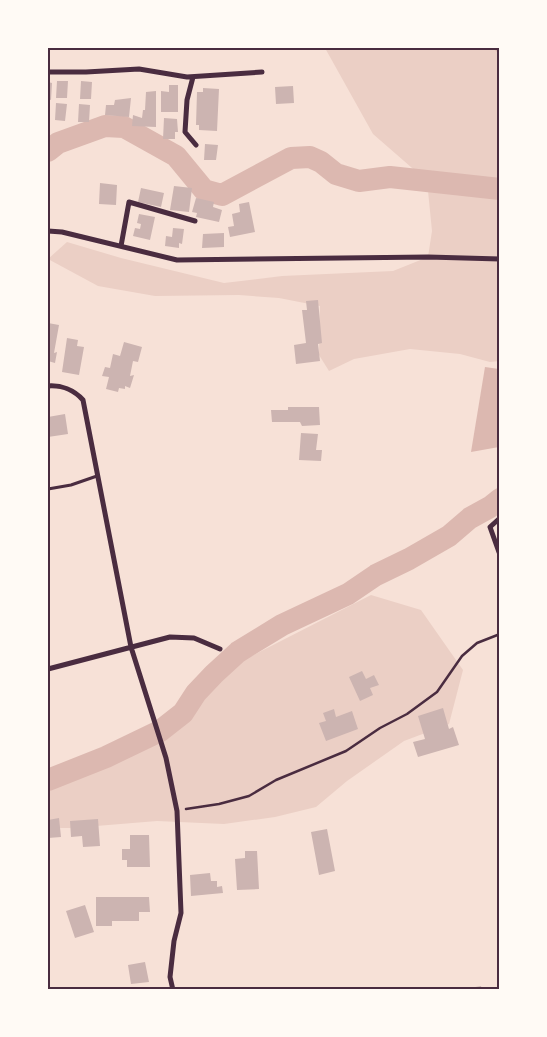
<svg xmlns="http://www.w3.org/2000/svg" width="547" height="1037" viewBox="0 0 547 1037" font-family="'IBM Plex Sans',sans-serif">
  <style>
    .green { fill: #ebcfc5 }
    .water { fill: #dcb8b0 }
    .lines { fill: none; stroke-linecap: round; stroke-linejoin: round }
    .stream { stroke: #dcb8b0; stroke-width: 4 }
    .river { stroke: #dcb8b0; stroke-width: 22 }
    .building { fill: #ccb4b1 }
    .path { stroke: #4a2c40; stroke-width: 2.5 }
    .service { stroke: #4a2c40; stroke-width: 3 }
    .minor { stroke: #4a2c40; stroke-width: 5 }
    .neatline { fill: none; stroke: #4a2c40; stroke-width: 2 }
  </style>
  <rect width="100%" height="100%" fill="#f7e1d7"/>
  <path class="green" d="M325,48H499V361L490,362L460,354L410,349L354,359L329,371L319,355L320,306L279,298L239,295L155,296L98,286L48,259L67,242L121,258L224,283L282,276L393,271L428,257L432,231L427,181L373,134Z
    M371,595L421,610L463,670L449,724L404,741L347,781L316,807L275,817L224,824L157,821L72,828H48V784L70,780L173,710L230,667Z"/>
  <path class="water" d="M485,367L499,369V447L471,452Z"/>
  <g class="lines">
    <path class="stream" d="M496,48L500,52"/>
    <path class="river" d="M48,151L58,143L105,126L124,127L176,156L204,190L222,195L291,158L310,157L321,162L336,174L359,181L390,177L500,189
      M48,780L106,757L160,731L183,713L196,693L214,674L238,652L282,625L348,594L376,575L409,559L449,536L470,518L490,507L500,499"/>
  </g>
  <path class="building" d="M57,81H68L67,98H56Z
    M81,81L92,82L91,99H80Z
    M48,82L52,83L51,100L48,99Z
    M169,85H178V112H161V91L169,92Z
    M293,86L294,103L276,104L275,87Z
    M203,88L219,89L217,131L199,130V125H196L197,92H203Z
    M156,91V127L132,126L133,115L142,118L143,110H145L146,92Z
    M131,98L129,117L105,115L106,105H114L115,100Z
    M56,103L67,104L65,121L55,120Z
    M79,104L90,105L89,122H78Z
    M164,118L177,119L178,132H175V139H163Z
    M205,144L218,145L216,160H204Z
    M100,183L117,185L116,205L99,204Z
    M174,186L192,188L189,212L170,210Z
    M141,188L164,193L161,207L138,202Z
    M196,198L214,202L213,207L222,210L219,222L196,217L197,213L192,212Z
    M249,202L255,232L230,237L228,227L234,226L232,214L240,212L239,204Z
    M139,214L155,217L150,240L133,236L135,228L140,229L141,224L137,223Z
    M173,228L184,229L182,244L179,243V248L165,246L166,236L172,237Z
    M224,233V247L202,248L203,234Z
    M318,300L322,343L318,344L320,361L296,364L294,345L306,343L302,310H307L306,301Z
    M48,323L59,325L54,353L57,352L55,363L48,361Z
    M67,338L78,340L77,346L84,347L79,375L62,372Z
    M124,342L142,347L138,362L133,361L130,376L134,375L130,388L125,386V389L119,388L118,392L106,389L109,377L102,376L105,367L110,368L113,354L120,356Z
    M288,407H319L320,425L302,426L300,422H272L271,410H288Z
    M65,414L68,434L48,437V417Z
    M301,433L318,434L316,450H322L321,461L299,460Z
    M362,671L366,679L374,675L379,685L370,688L373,695L360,701L349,677Z
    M443,708L449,729L453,727L459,745L418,757L413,742L425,739L418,716Z
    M334,709L336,717L352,711L358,729L326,741L319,723L326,721L323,713Z
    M59,818L61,837L48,838V820Z
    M98,819L100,846L83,847L82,836L71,837L70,821Z
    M327,829L335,871L319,875L311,832Z
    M130,835H149L150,867H127V860H122V849H130Z
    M245,851H257L259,889L237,890L235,859L245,858Z
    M210,873L211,881H217V887L222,886L223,893L191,896L190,875Z
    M96,897H149L150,912H139V921H112V926H96Z
    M85,905L94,932L75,938L66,911Z
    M145,962L149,982L131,984L128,965Z
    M481,986L482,990H464V989Z"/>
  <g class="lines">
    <path class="path" d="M186,809L219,804L249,796L276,780L346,751L380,728L407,714L437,692L462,656L477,643L500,634"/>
    <path class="service" d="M48,489L71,485L97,476"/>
    <path class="minor" d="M48,72H86L139,69L187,77L262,72
      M193,77L187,100L185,132L196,145
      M48,231L62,232L177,260L428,257L500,259
      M121,246L129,202L195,221
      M48,386C61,385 74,390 83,400L131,647L166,758L177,811L181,913L174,941L170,977L173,990
      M500,518L490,527L500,555
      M48,669L170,637L194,638L220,649"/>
  </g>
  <rect width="547" height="1037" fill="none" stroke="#fffaf5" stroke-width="98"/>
  <rect x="49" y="49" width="449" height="939" class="neatline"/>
</svg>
